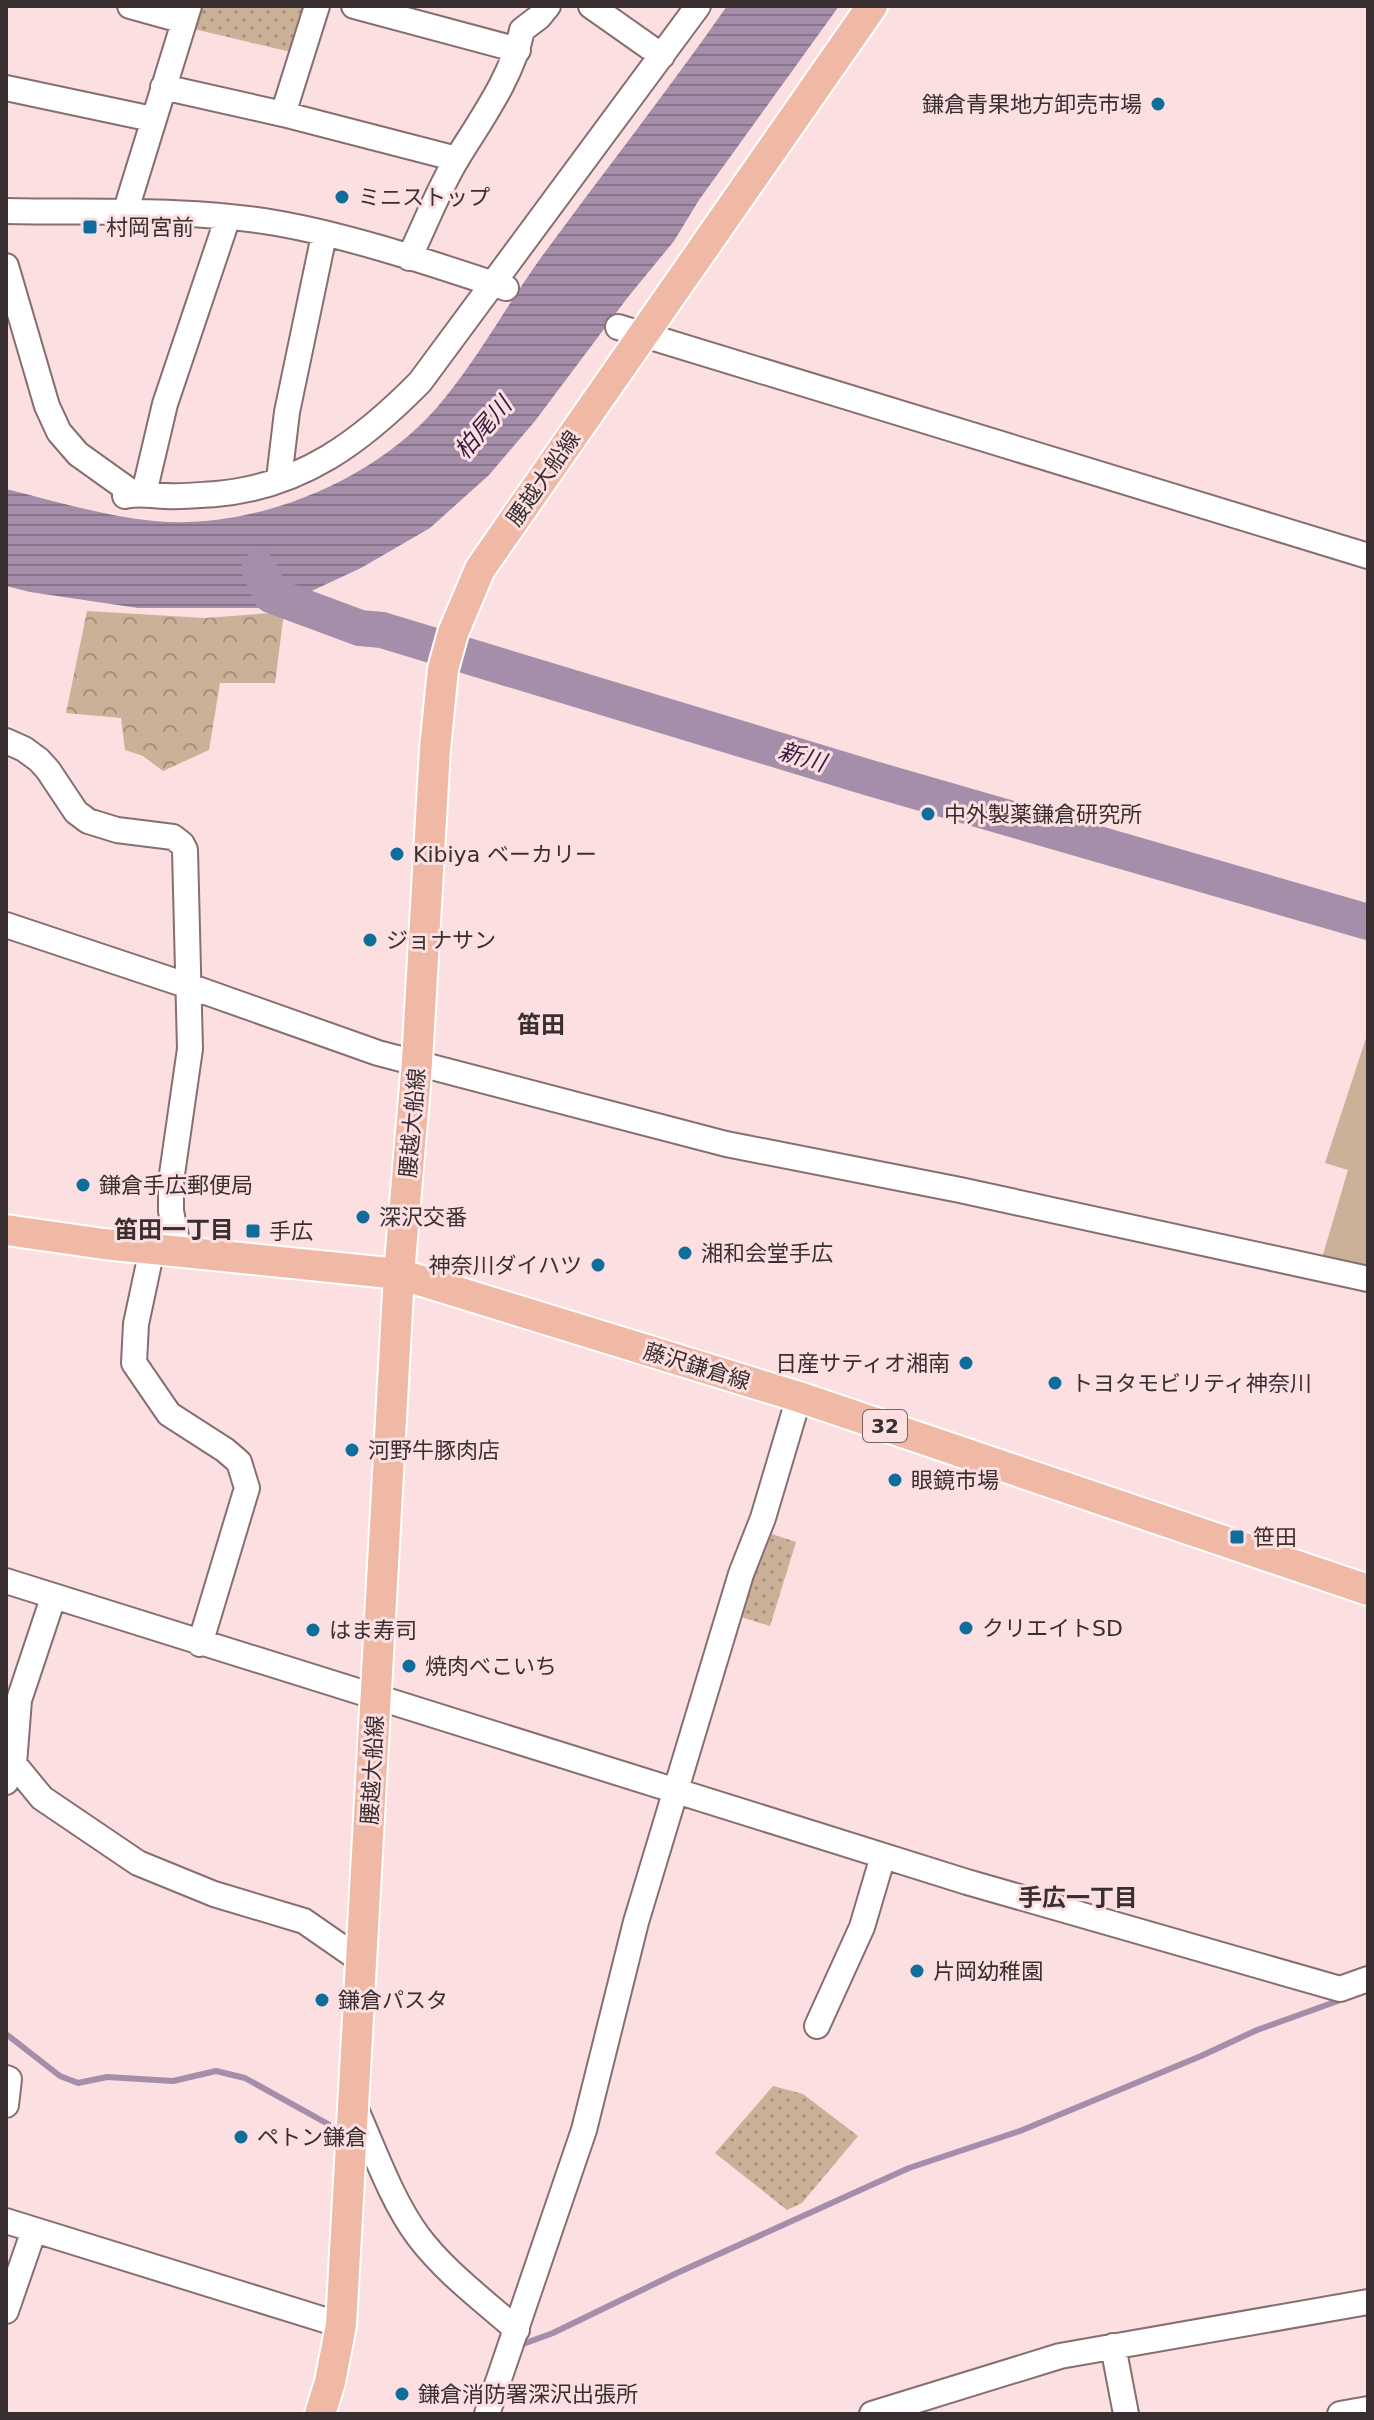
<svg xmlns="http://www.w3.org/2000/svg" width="1374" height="2420" viewBox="0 0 1374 2420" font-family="'DejaVu Sans','Noto Sans JP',sans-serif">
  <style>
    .grass { fill: #cab197 }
    .forest { fill: url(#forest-crowns) }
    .park { fill: url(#park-dots) }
    .water { fill: url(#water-rules) }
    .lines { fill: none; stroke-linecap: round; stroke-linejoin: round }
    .stream { stroke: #a48eaa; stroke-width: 6 }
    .river { stroke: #a48eaa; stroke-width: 36 }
    .minor-casing { stroke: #876e70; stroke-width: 28 }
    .major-casing { stroke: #fff; stroke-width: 34 }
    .minor { stroke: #fff; stroke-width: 24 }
    .major { stroke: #f0b9a6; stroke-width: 30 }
    .poi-dot { fill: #0f6d9c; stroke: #fcdfe1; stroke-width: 3 }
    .labels { text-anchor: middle; stroke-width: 6; stroke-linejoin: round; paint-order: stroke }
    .shield { fill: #fcdfe1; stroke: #746465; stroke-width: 2 }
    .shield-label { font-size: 20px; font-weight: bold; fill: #3a2f30 }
    .poi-label { font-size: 22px; fill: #3a2f30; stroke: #fcdfe1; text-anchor: start }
    .street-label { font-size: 22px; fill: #3a2f30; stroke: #fcdfe1 }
    .water-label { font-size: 24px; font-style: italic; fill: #3a1b41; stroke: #fcdfe1 }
    .neighbourhood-label { font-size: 24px; font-weight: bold; fill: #3a2f30; stroke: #fcdfe1 }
  </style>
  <defs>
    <pattern id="forest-crowns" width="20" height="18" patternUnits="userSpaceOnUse" patternTransform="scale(2)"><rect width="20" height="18" fill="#cab197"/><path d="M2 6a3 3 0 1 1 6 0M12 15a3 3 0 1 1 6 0" fill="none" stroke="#a5907c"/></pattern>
    <pattern id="park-dots" width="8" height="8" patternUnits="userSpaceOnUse" patternTransform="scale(2)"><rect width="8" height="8" fill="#cab197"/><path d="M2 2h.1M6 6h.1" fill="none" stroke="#a5907c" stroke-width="1.8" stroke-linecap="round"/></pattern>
    <pattern id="water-rules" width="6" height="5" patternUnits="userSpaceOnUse" patternTransform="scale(2)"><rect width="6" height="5" fill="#a48eaa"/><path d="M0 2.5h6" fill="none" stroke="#87748b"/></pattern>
  </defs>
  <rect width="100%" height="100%" fill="#fcdfe1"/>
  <path class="grass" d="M1368,1032V1269L1322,1258L1348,1170L1325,1163Z"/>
  <path class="forest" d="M87,611L205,618L284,612L275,683H220L209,750L163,771L143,756L125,750L121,718L66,713Z"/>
  <path class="park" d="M201,6H306L291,52L194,29Z
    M766,1532L796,1542L770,1626L738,1616Z
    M773,2086L803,2094L858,2136L802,2203L787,2210L715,2153Z"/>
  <path class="water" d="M727,6H839L699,200L674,241L628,297L535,421L489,475L430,528L361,568L288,602L259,608H138L30,592L6,586V489C55,501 103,516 154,521C255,531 381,479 444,399C480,355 507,305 540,259C602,174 667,92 727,6Z"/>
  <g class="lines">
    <path class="stream" d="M6,2034L60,2076L78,2083L107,2077L173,2081L216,2071L245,2078L328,2124
      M516,2342L523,2344L553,2333L677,2273L909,2168L1020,2131L1201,2056L1257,2030L1346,1998"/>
    <path class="river" d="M259,569L271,595L360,628L382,630L870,778L1368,922"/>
    <defs>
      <path id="minor" d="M130,6L184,21
        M354,6L518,50
        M591,6L662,56
        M163,87L283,114L457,159
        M6,88L152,119
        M283,114L317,6
        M6,211C95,213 188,208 276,223C351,236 433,264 506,288
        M125,213L189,6
        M409,258C425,225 439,188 458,157C482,118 513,75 522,30L539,17L548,6
        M6,266L47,406L59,432L78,454L134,494
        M618,327L1368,556
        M279,479L287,412L324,235
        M144,493L165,404L228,217
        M125,496C140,492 152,496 167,496C183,497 200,495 216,494C301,487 362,441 420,382L698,6
        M6,741L24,749L39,760L48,770L76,812L88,821L117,830L173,837L182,844L185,850L190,1049L171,1181V1211L179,1251
        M6,925L189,986L378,1053L726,1144L960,1190L1368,1279
        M152,1249L136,1324L134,1363L169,1414L225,1450L239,1462L247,1488L200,1644
        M6,1581L967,1882L1340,1989L1368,1979
        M14,1764L42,1798L138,1863L214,1894L304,1921L363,1962
        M6,1782L14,1764L19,1700L53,1598
        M817,2026L862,1927L883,1856
        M6,2078L9,2079L6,2105
        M353,2103C373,2146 390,2198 418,2236C445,2272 483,2300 517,2330
        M6,2221L341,2325
        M6,2311L34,2230
        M1113,2346L1126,2414
        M487,2414L584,2130L636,1922L741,1574L763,1518L799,1397
        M872,2414L1060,2356L1368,2302
        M1340,2414L1368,2409"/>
      <path id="major" d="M6,1230L104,1244L399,1274L799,1397L1368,1590
        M320,2414L330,2382L341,2325L399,1274L417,1062L435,749L443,669L453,633L480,569L872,6"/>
    </defs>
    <use href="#minor" class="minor-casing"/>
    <use href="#major" class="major-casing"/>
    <use href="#minor" class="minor"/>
    <use href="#major" class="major"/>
  </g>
  <g class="poi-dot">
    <circle cx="1158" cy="104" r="8"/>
    <circle cx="342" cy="197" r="8"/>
    <rect x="82" y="219" width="16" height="16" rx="4"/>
    <circle cx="928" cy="814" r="8"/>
    <circle cx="397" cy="854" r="8"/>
    <circle cx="370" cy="940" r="8"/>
    <circle cx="83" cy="1185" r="8"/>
    <circle cx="363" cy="1217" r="8"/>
    <rect x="245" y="1223" width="16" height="16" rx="4"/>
    <circle cx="685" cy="1253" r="8"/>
    <circle cx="598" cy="1265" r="8"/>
    <circle cx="966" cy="1363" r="8"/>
    <circle cx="1055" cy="1383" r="8"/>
    <circle cx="352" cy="1450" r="8"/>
    <circle cx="895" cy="1480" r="8"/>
    <rect x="1229" y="1529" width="16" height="16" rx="4"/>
    <circle cx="966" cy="1628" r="8"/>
    <circle cx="313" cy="1630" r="8"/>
    <circle cx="409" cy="1666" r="8"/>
    <circle cx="917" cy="1971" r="8"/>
    <circle cx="322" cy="2000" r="8"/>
    <circle cx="241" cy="2137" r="8"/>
    <circle cx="402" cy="2394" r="8"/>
  </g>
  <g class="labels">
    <rect class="shield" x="863" y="1410" width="44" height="32" rx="6"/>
    <g class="shield-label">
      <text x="885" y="1433">32</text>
    </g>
    <g class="poi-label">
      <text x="1142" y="112" text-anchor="end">鎌倉青果地方卸売市場</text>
      <text x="358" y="205">ミニストップ</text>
      <text x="106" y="235">村岡宮前</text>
      <text x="944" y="822">中外製薬鎌倉研究所</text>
      <text x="413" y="862">Kibiya ベーカリー</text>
      <text x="386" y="948">ジョナサン</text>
      <text x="99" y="1193">鎌倉手広郵便局</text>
      <text x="379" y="1225">深沢交番</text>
      <text x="269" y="1239">手広</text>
      <text x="701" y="1261">湘和会堂手広</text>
      <text x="582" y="1273" text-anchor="end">神奈川ダイハツ</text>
      <text x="950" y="1371" text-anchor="end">日産サティオ湘南</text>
      <text x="1071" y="1391">トヨタモビリティ神奈川</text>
      <text x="368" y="1458">河野牛豚肉店</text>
      <text x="911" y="1488">眼鏡市場</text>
      <text x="1253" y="1545">笹田</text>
      <text x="982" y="1636">クリエイトSD</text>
      <text x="329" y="1638">はま寿司</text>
      <text x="425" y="1674">焼肉べこいち</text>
      <text x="933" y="1979">片岡幼稚園</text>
      <text x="338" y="2008">鎌倉パスタ</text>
      <text x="257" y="2145">ペトン鎌倉</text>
      <text x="418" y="2402">鎌倉消防署深沢出張所</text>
    </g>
    <g class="street-label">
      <text transform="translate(543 478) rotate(-55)" y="8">腰越大船線</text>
      <text transform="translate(412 1123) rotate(-85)" y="8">腰越大船線</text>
      <text transform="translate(697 1366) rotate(17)" y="8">藤沢鎌倉線</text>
      <text transform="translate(372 1770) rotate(-87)" y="8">腰越大船線</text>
    </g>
    <g class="water-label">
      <text transform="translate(483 428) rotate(-49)" y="8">柏尾川</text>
      <text transform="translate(802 757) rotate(16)" y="8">新川</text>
    </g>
    <g class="neighbourhood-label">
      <text x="541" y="1033">笛田</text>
      <text x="174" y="1238">笛田一丁目</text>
      <text x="1078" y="1906">手広一丁目</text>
    </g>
  </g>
  <rect width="1374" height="2420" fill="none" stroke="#3a2f30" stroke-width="16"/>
</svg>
